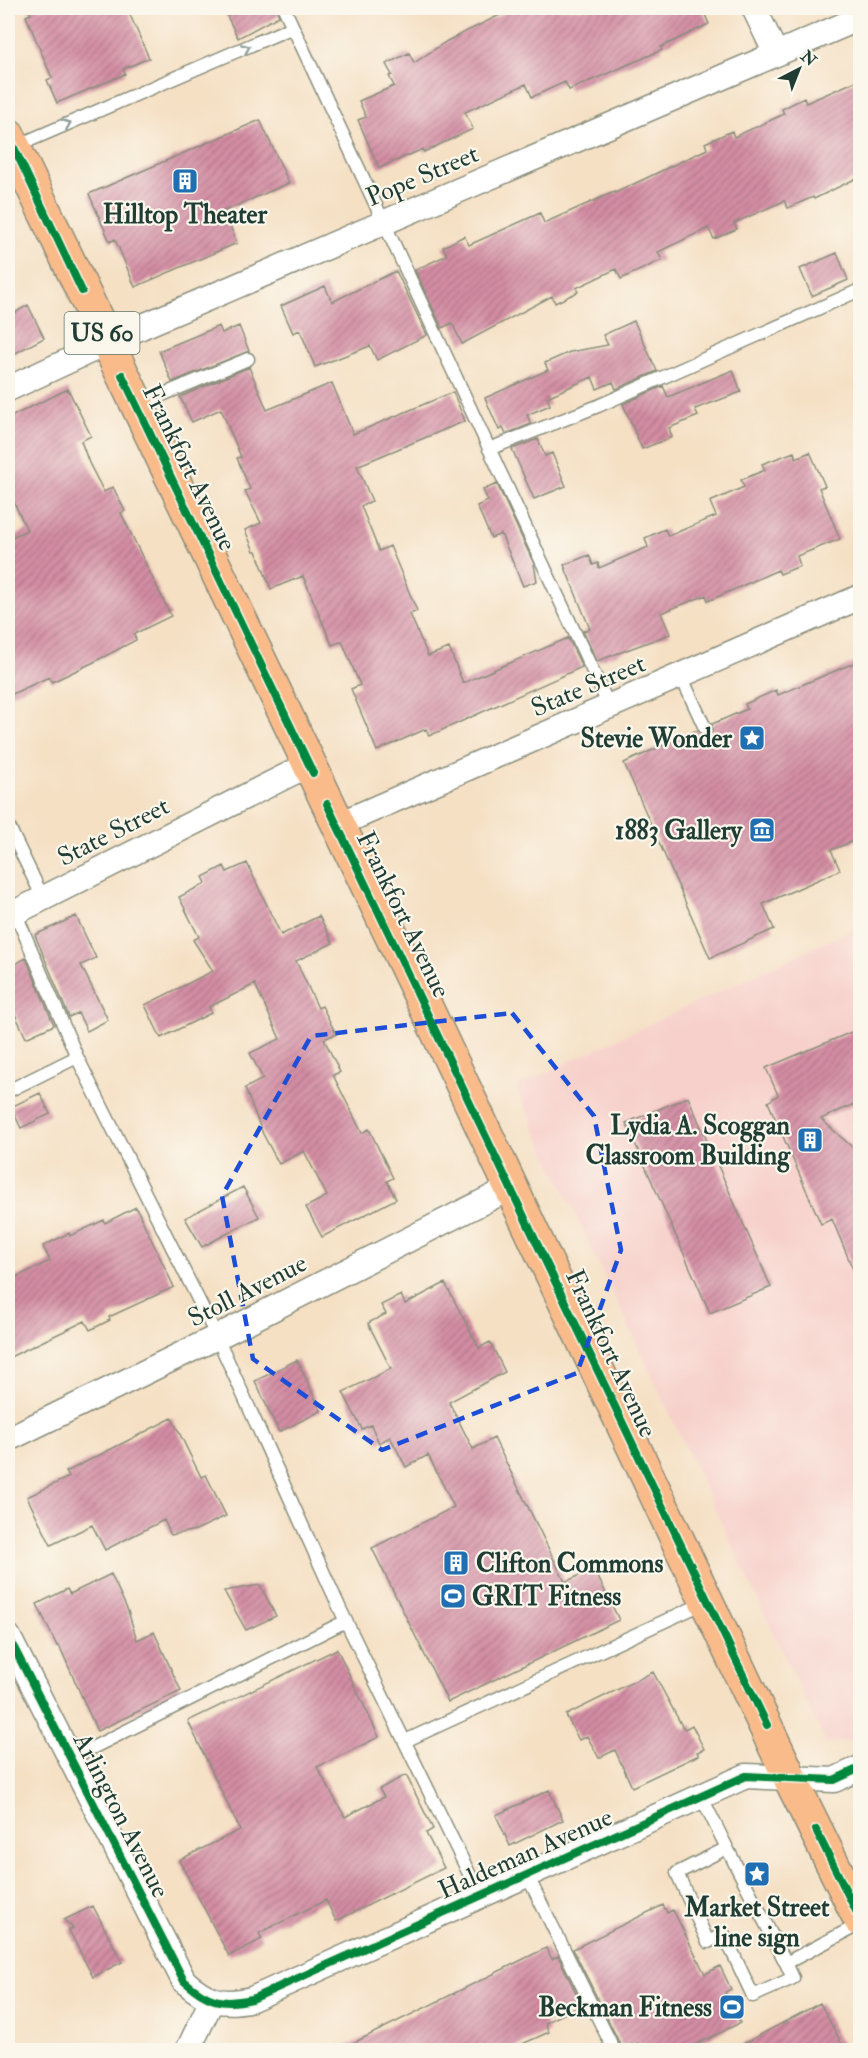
<svg xmlns="http://www.w3.org/2000/svg" width="868" height="2058" viewBox="0 0 868 2058" font-family="'IM FELL Double Pica',serif">
  <style>
    .built { fill: #f7d0cb }
    .building { fill: url(#building-hatch) }
    .lines { fill: none; stroke-linecap: round; stroke-linejoin: round }
    .lane-casing { stroke: #8a8e7c; stroke-width: 15 }
    .street-casing { stroke: #8a8e7c; stroke-width: 27 }
    .primary-casing { stroke: #8a8e7c; stroke-width: 36 }
    .lane { stroke: #fff; stroke-width: 12 }
    .street { stroke: #fff; stroke-width: 24 }
    .primary { stroke: #fabb8b; stroke-width: 33 }
    .cycleway-casing { stroke: #fbf7ec; stroke-width: 11 }
    .cycleway { stroke: #00873e; stroke-width: 8 }
    .oneway { stroke: #8f9e9a }
    .marked { fill: none; stroke: #1d4ed8; stroke-width: 4.5; stroke-dasharray: 12 8; stroke-linejoin: round }
    .labels { text-anchor: middle; stroke-width: 4.5; stroke-linejoin: round; paint-order: stroke }
    .shield { fill: #fbf7ec; stroke: #61756b; stroke-width: 1.5 }
    .shield-label { font-size: 24px; font-weight: bold; fill: #1f3d34 }
    .street-label { font-size: 26px; fill: #1f3d34; stroke: #fbf7ec }
    .poi-label { font-size: 26px; font-weight: bold; fill: #1f3d34; stroke: #fbf7ec; text-anchor: end }
  </style>
  <defs>
    <pattern id="building-hatch" width="6" height="6" patternUnits="userSpaceOnUse" patternTransform="scale(1.5)"><rect width="6" height="6" fill="#d48da4"/><path d="M-1 1l2-2M0 6l6-6M5 7l2-2" fill="none" stroke="#ab7486"/></pattern>
  </defs>
  <rect width="100%" height="100%" fill="#fbf7ec"/>
  <filter id="ink" filterUnits="userSpaceOnUse"><feTurbulence type="fractalNoise" baseFrequency=".0167" numOctaves="2"/><feDisplacementMap in="SourceGraphic" scale="12" xChannelSelector="R" yChannelSelector="G"/><feConvolveMatrix kernelMatrix="1 2 1 2 8 2 1 2 1" color-interpolation-filters="sRGB"/></filter>
  <filter id="wash" filterUnits="userSpaceOnUse"><feTurbulence type="fractalNoise" baseFrequency=".008" numOctaves="4" result="noise"/><feDisplacementMap in="SourceGraphic" scale="24" xChannelSelector="R" yChannelSelector="G"/><feGaussianBlur stdDeviation="1.35" result="paint"/><feColorMatrix in="noise" values="0 0 0 0 0 0 0 0 0 0 0 0 0 0 0 0 0 1.4 0 .05"/><feComposite in="paint" operator="in"/></filter>
  <g filter="url(#wash)">
    <rect width="100%" height="100%" fill="#f5e0c4"/>
    <path class="built" d="M860,926V1738L826,1744L515,1087Z"/>
    <g id="blocks">
      <path class="building" d="M28,8H127L149,58L123,69L125,74L57,103L47,80L52,78L26,16L31,14Z
        M223,8H276L279,16L238,38Z
        M514,8H702L709,24L661,47L662,50L569,90L565,82L532,97L526,84L465,112L473,129L424,152L423,149L379,168L358,120L366,117L359,101L394,86L389,76L392,75L386,64L409,53L414,63L447,41Z
        M861,79V176L814,199L813,197L788,208L784,201L734,223L737,229L714,239L708,228L658,252L662,260L621,279L616,269L576,288L578,292L555,303L552,296L462,344L452,323L442,328L415,270L447,255L443,247L464,236L469,245L540,213L544,223L614,192L615,193L707,149L705,143L732,131L734,137L784,114L782,109L804,98L806,103Z
        M260,120L289,183L224,211L237,243L135,287L115,239L110,242L89,194Z
        M837,253L848,280L812,296L800,269Z
        M396,271L427,335L377,360L370,346L315,367L300,330L293,333L281,306L325,286L332,302Z
        M28,305L44,338L8,357V317Z
        M634,321L657,371L616,389L613,382L597,389L592,377L547,397L550,405L527,415L531,424L506,434L503,428L499,430L485,398L548,370L545,363L570,352L608,345L603,335Z
        M219,326L222,333L239,326L249,351L172,382L159,351Z
        M249,367L267,410L332,383L353,434L453,392L465,421L357,466L372,501L361,506L379,551L390,546L417,611L410,614L428,656L449,648L463,683L568,638L582,667L429,736L426,729L377,751L351,689L360,685L342,641L332,645L303,576L271,589L256,551H254L245,530L261,523L245,491L250,489L237,458L241,457L221,409L192,422L180,397Z
        M733,370L741,392L695,409L698,416L669,428L672,437L642,449L623,404L663,386L668,397Z
        M68,389L91,436L81,441L89,463L104,492L113,487L125,511L121,513L171,616L134,634L136,640L92,663L52,682L49,677L8,696V539L27,530L8,490V418Z
        M538,439L545,456L552,453L566,486L534,499L512,449Z
        M794,452L796,458L810,452L825,486L819,488L840,539L797,556L800,566L780,574L778,570L708,601L706,595L661,613L670,634L597,661L583,631L590,629L564,565L589,555L593,565L598,563L599,568L648,547L645,538L665,529L668,536L716,516L710,502L744,487L741,480L765,470L762,464Z
        M497,484L534,564L537,581L523,586L501,534L491,538L477,506L488,501L483,490Z
        M861,660V838L831,850L840,870L763,904L774,929L710,958L624,763L695,731H697L704,736H708L712,732V724L747,709L745,704L776,690L778,695Z
        M247,863L281,935L319,916L333,943L296,961L318,1008L322,1006L336,1034L324,1039L340,1072L333,1075L362,1133L369,1129L393,1178L387,1181L396,1199L322,1237L306,1207L327,1196L304,1151L279,1164L263,1134L245,1088L263,1079L250,1053L280,1039L255,984L209,1007L211,1013L161,1038L145,1005L213,971L193,940L199,937L179,897L206,883L203,877L224,866L227,872Z
        M76,916L96,958L81,965L108,1020L87,1031L78,1013L69,1017L35,935Z
        M26,958L54,1025L26,1038L8,999V968Z
        M861,1028V1101L821,1119L861,1155L860,1286L832,1219L821,1224L768,1102L778,1095L766,1068Z
        M40,1093L50,1114L21,1128L11,1107Z
        M688,1097L771,1287L710,1313L626,1123Z
        M243,1187L259,1217L202,1247L185,1218Z
        M136,1207L174,1287L109,1317L110,1320L90,1330L85,1321L8,1358V1281L50,1261L43,1246L69,1233L70,1236L104,1220L105,1223Z
        M445,1283L479,1348L490,1342L505,1372L449,1402L473,1449L494,1438L565,1582L594,1569L619,1620L448,1702L372,1548L454,1507L428,1455L406,1467L390,1437L379,1443L371,1425L362,1429L343,1392L391,1369L368,1323L386,1314L381,1305L401,1295L405,1304Z
        M297,1360L321,1411L279,1432L255,1381Z
        M172,1418L201,1477L206,1475L226,1516L196,1530L171,1535L164,1520L105,1550L92,1525L51,1545L27,1497L69,1477L66,1472Z
        M111,1574L128,1611L137,1640L154,1632L181,1691L97,1731L59,1645L57,1646L37,1604L67,1589L70,1594Z
        M260,1585L276,1616L246,1630L224,1591Z
        M337,1649L379,1737L317,1767L345,1817L384,1797L379,1789L406,1775L433,1829L426,1833L444,1868L336,1921L326,1900L259,1933L262,1939L229,1956L179,1860L240,1830L188,1721Z
        M653,1672L682,1726L685,1729L692,1725L704,1749L697,1752L699,1755L632,1787L615,1750L599,1758L587,1736L579,1740L566,1715Z
        M549,1790L563,1820L510,1846L496,1815Z
        M663,1905L667,1913L673,1910L705,1974L720,1966L731,1989L725,1992L740,2023L685,2050H642L638,2043L623,2050L573,1949Z
        M93,1906L122,1962L93,1977L69,1930L73,1928L64,1920Z
        M546,1948L552,1959L558,1956L582,2005L545,2023L549,2032L509,2050H339Z
        M820,2003L845,2050H732Z"/>
    </g>
  </g>
  <g filter="url(#ink)">
    <use href="#blocks" fill-opacity="0" stroke="#8a8e7c" stroke-width="1.5"/>
    <g class="lines">
      <defs>
        <path id="lane" d="M284,8L609,706
          M14,147L293,27
          M138,405L248,359
          M489,449L598,406L860,290
          M681,676L705,728
          M8,825L43,898
          M15,912L77,1057L217,1337L341,1611L480,1896
          M8,1091L77,1057
          M405,1741L706,1602
          M70,1759L346,1621
          M701,1796L727,1848L677,1873L708,1942L724,1934L753,1996L793,1978L786,1963L860,1924
          M727,1848L786,1963
          M527,1875L614,2050"/>
        <path id="street" d="M754,8L776,54
          M8,389L141,327L860,18
          M337,825L860,597
          M8,916L308,765
          M8,1439L217,1337L510,1188
          M8,1636L184,1981C207,2001 221,2006 252,1999L746,1776L834,1780L860,1768
          M188,2050L212,2000"/>
        <path id="primary" d="M8,135L431,1018L790,1778L860,1919"/>
      </defs>
      <use href="#lane" class="lane-casing"/>
      <use href="#street" class="street-casing"/>
      <use href="#primary" class="primary-casing"/>
      <use href="#lane" class="lane"/>
      <use href="#street" class="street"/>
      <use href="#primary" class="primary"/>
      <defs>
        <path id="cycleway" d="M8,135L82,291
          M122,375L313,773
          M327,804L767,1725
          M8,1636L184,1981C207,2001 221,2006 252,1999L746,1776L834,1780L860,1768
          M816,1830L860,1919"/>
      </defs>
      <use href="#cycleway" class="cycleway-casing"/>
      <use href="#cycleway" class="cycleway"/>
    </g>
    <defs><path id="oneway-chevron" d="M-2-3.5L2.5 0L-2 3.5" fill="none" stroke-width="1.6" stroke-linecap="round" stroke-linejoin="round" transform="scale(1.5)"/></defs>
    <g class="oneway">
      <use href="#oneway-chevron" transform="translate(246 48) rotate(-23)"/>
      <use href="#oneway-chevron" transform="translate(67 124) rotate(-23)"/>
    </g>
  </g>
  <path class="marked" d="M512,1013L594,1116L621,1250L577,1373L382,1450L253,1359L222,1196L311,1036Z"/>
  <defs>
    <symbol id="building-square" viewBox="-11 -11 22 22"><rect x="-9" y="-9" width="18" height="18" rx="4" fill="#1f6fb2" stroke="#fbf7ec"/><path d="M-4-6H4V6H1V3H-1V6H-4ZM-2.5-4.3h1.7v1.8h-1.7ZM.8-4.3h1.7v1.8H.8ZM-2.5-1h1.7V.8h-1.7ZM.8-1h1.7V.8H.8Z" fill="#fff"/></symbol>
    <symbol id="sight-square" viewBox="-11 -11 22 22"><rect x="-9" y="-9" width="18" height="18" rx="4" fill="#1f6fb2" stroke="#fbf7ec"/><path d="M0-6L1.8-2.2L6-1.7L2.9 1.2L3.7 5.4L0 3.3L-3.7 5.4L-2.9 1.2L-6-1.7L-1.8-2.2Z" fill="#fff"/></symbol>
    <symbol id="museum-square" viewBox="-11 -11 22 22"><rect x="-9" y="-9" width="18" height="18" rx="4" fill="#1f6fb2" stroke="#fbf7ec"/><path d="M0-6L6-3V-2H-6V-3ZM-5-1h2V3h-2ZM-1-1h2V3h-2ZM3-1h2V3H3ZM-6 4H6V6H-6Z" fill="#fff"/></symbol>
    <symbol id="stadium-square" viewBox="-11 -11 22 22"><rect x="-9" y="-9" width="18" height="18" rx="4" fill="#1f6fb2" stroke="#fbf7ec"/><path d="M0-5a6.5 5 0 1 0 0 10a6.5 5 0 1 0 0-10ZM-3.5-1.8h7v3.6h-7Z" fill="#fff"/></symbol>
  </defs>
  <g fill-rule="evenodd">
    <use href="#building-square" x="170" y="166" width="30" height="30"/>
    <use href="#sight-square" x="737" y="723" width="30" height="30"/>
    <use href="#museum-square" x="747" y="815" width="30" height="30"/>
    <use href="#building-square" x="795" y="1125" width="30" height="30"/>
    <use href="#building-square" x="441" y="1548" width="30" height="30"/>
    <use href="#stadium-square" x="438" y="1581" width="30" height="30"/>
    <use href="#sight-square" x="742" y="1859" width="30" height="30"/>
    <use href="#stadium-square" x="717" y="1992" width="30" height="30"/>
  </g>
  <g class="labels">
    <rect class="shield" x="64.5" y="312" width="75" height="42" rx="4.5"/>
    <g class="shield-label">
      <text x="102" y="341">US 60</text>
    </g>
    <g class="street-label">
      <text transform="translate(422 175) rotate(-23)" y="9">Pope Street</text>
      <text transform="translate(190 467) rotate(64)" y="9">Frankfort Avenue</text>
      <text transform="translate(588 685) rotate(-23)" y="9">State Street</text>
      <text transform="translate(113 831) rotate(-27)" y="9">State Street</text>
      <text transform="translate(404 914) rotate(64)" y="9">Frankfort Avenue</text>
      <text transform="translate(247 1290) rotate(-27)" y="9">Stoll Avenue</text>
      <text transform="translate(612 1353) rotate(65)" y="9">Frankfort Avenue</text>
      <text transform="translate(122 1815) rotate(63)" y="9">Arlington Avenue</text>
      <text transform="translate(525 1853) rotate(-24)" y="9">Haldeman Avenue</text>
    </g>
    <g class="poi-label">
      <text x="185" y="223" text-anchor="middle">Hilltop Theater</text>
      <text x="732" y="747">Stevie Wonder</text>
      <text x="742" y="839">1883 Gallery</text>
      <text x="790" y="1134">Lydia A. Scoggan<tspan x="790" dy="30">Classroom Building</tspan></text>
      <text x="476" y="1572" text-anchor="start">Clifton Commons</text>
      <text x="472" y="1605" text-anchor="start">GRIT Fitness</text>
      <text x="757" y="1916" text-anchor="middle">Market Street<tspan x="757" dy="30">line sign</tspan></text>
      <text x="712" y="2016">Beckman Fitness</text>
    </g>
  </g>
  <rect width="868" height="2058" fill="none" stroke="#fbf7ec" stroke-width="30"/>
  <g transform="translate(799 69) rotate(42)" stroke="#fbf7ec" stroke-width="4.5" paint-order="stroke">
  <path d="M0-4.5L10 22L0 15L-10 22Z" fill="#1f3d34"/>
  <text y="-9" font-size="16" font-weight="bold" text-anchor="middle" fill="#1f3d34">N</text>
  </g>
</svg>
